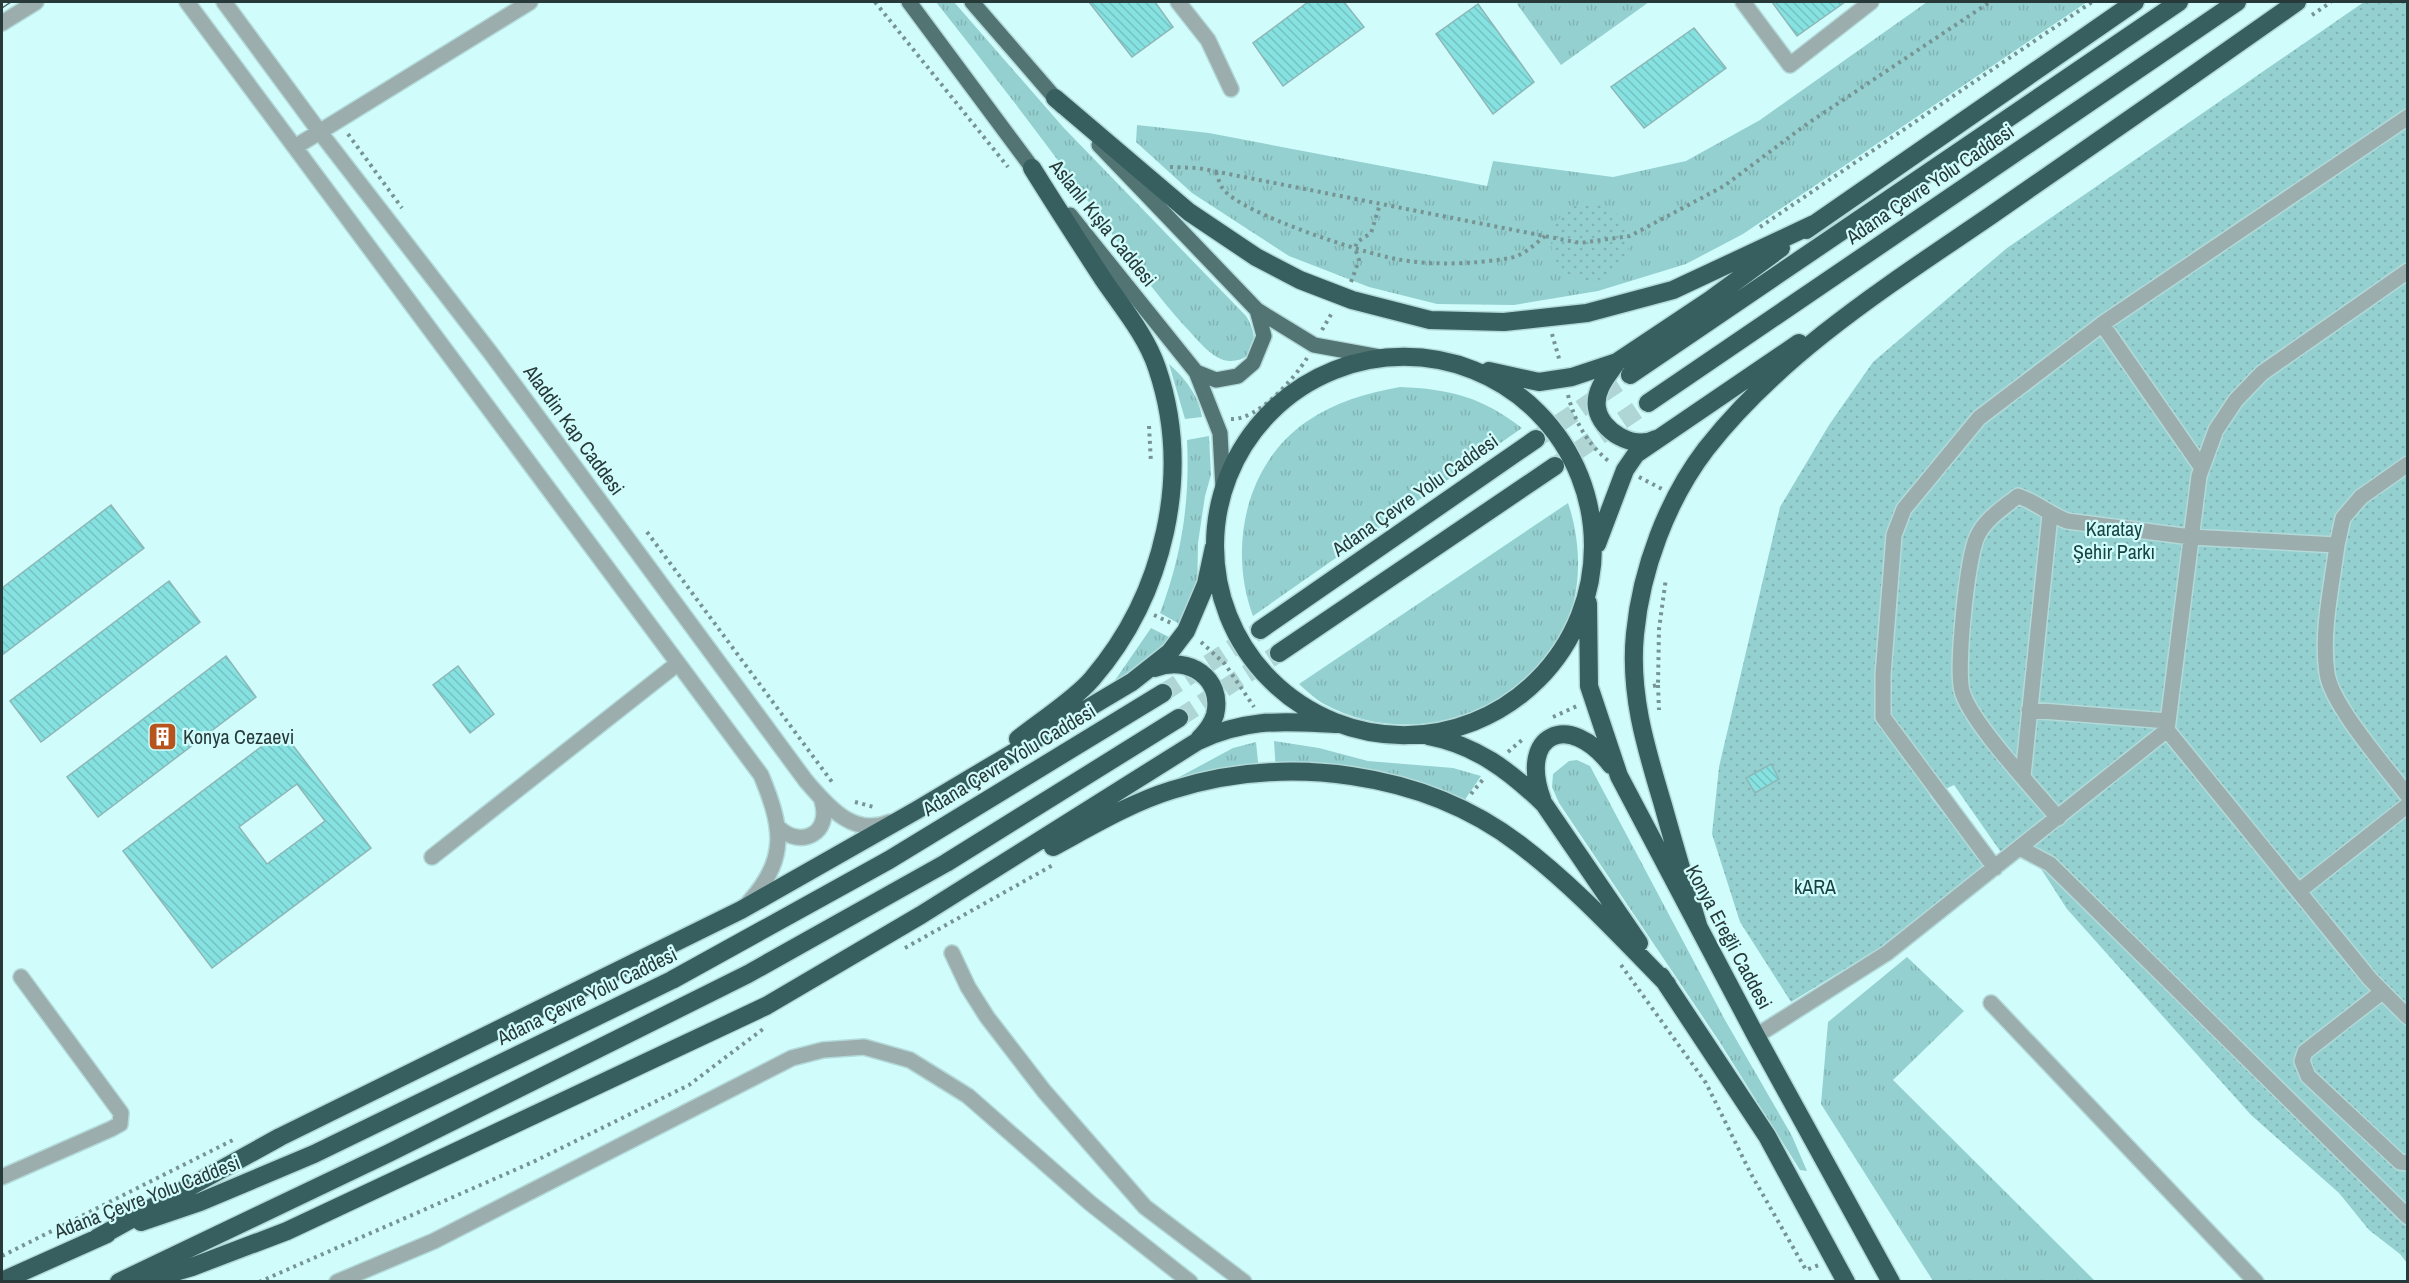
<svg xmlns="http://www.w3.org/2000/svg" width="2409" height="1283" viewBox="0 0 2409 1283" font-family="'Archivo Narrow',sans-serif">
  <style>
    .grass { fill: url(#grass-tufts) }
    .park { fill: url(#park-dots) }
    .building { fill: url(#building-back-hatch); stroke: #8db7b6; stroke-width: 1.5; fill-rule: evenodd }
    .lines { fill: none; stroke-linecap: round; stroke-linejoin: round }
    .highway-tunnel { stroke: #afd5d5; stroke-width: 18; stroke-dasharray: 18 9; stroke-linecap: butt }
    .minor-casing { stroke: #b3d9d9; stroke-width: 18 }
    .major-casing { stroke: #b3d9d9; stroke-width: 18 }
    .highway-casing { stroke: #b3d9d9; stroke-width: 21 }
    .path { stroke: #779494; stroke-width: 4; stroke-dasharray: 3 4.5; stroke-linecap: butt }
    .minor { stroke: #9badad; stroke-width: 15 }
    .major { stroke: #527473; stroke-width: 15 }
    .highway { stroke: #385f5f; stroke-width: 18 }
    .tram { stroke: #4d6363; stroke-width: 1.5 }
    .labels { text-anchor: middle; stroke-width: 4.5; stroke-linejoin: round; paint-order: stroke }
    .street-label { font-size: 20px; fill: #283939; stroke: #d1fcfc }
    .park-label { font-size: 20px; fill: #194444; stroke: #d1fcfc }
    .poi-label { font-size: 20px; fill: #283939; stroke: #d1fcfc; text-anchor: start }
  </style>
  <defs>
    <pattern id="grass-tufts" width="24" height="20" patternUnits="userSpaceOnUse" patternTransform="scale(1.5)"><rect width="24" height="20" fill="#95d0d0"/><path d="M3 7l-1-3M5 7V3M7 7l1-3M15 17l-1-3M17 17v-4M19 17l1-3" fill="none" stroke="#80b3b3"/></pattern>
    <pattern id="park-dots" width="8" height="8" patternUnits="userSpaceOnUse" patternTransform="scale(1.5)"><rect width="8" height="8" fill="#95d0d0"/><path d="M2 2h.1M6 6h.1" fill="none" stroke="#80b3b3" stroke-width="1.8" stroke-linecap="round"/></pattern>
    <pattern id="building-back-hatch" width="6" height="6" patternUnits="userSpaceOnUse" patternTransform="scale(1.5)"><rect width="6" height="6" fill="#86e2e1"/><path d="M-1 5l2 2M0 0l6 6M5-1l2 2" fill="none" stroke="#74c3c2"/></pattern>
  </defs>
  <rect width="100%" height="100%" fill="#d1fcfc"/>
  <path class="grass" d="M936,2H954L1063,127L1246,316C1258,334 1259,360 1231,361C1216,362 1200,343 1191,333C1148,287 1112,233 1074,182C1029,121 983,61 936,2Z
    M1520,2H1649L1561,65L1517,4Z
    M1927,2H2087L1743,234L1686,264L1598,291L1514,305L1437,304L1369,287L1289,256L1192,193L1136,142L1137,125L1209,133L1487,186L1493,161L1613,177L1686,161L1760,120Z
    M1169,364C1185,378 1199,396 1202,417L1185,419Z
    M1400,387C1450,389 1482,397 1522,428L1253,616C1228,549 1245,464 1306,422C1335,402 1366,393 1400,387Z
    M1209,436L1211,475L1205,496L1198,543L1197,600L1185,627L1160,613C1182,555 1190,501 1187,440Z
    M1568,503C1583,547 1582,598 1560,640C1518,721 1401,747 1324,704C1315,699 1307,691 1299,684Z
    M1151,628L1177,641L1100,702Z
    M1274,741L1319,748L1368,761L1453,768L1481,776L1462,804L1447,797L1276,773Z
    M1256,742L1259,771L1170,782L1233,748Z
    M1577,760L1590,766L1725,1020L1792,1136L1807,1171L1800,1170L1719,1041L1559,803L1552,787L1553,774L1569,761Z
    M1907,957L1964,1011L1893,1080L2095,1281H1933L1821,1104L1828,1022Z"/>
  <path class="park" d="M2364,2H2407V1263L2400,1254L2369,1230L2339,1193L2251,1115L2067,909L2034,858L2000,851L1954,785L1930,796L1984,865L1881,947L1791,1002L1740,922L1712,834L1719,767L1780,507L1829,425L1873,362L2007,248Z
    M1551 242a39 39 0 1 1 78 0a39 39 0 1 1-78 0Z"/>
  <path class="building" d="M1089,2H1155L1173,27L1132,57Z
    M1308,2H1344L1364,27L1283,86L1253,43Z
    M1772,2H1845L1797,36Z
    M1478,4L1534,82L1493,114L1436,34Z
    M1694,28L1726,68L1644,128L1611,87Z
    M111,505L144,548L2,655V588Z
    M169,581L200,622L41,742L10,701Z
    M226,656L256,697L98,817L67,777Z
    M458,666L494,714L470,733L433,685Z
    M282,731L371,848L212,968L123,851ZM297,784L325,821L267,864L239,827Z
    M1771,764L1779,779L1755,793L1746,778Z"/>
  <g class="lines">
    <path class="highway-tunnel" d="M1536,439L1630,375
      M1555,466L1648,403
      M1163,693L1260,630
      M1179,718L1279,653"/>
    <defs>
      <path id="minor" d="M187,2L761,775C782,826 789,858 749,902
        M224,2L319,131L490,352L806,781C827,805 853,838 890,822
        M1178,2L1208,40L1231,89
        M1743,2L1790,65L1871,2
        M2,23L36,2
        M295,147L530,2
        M2102,324L2202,468
        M2337,545L2343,518L2361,497L2408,464
        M2029,710L2168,721
        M2167,730L2199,476L2216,430L2236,400L2262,373L2408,271
        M2023,776L2050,515
        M2058,818C2035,790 1970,722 1962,691C1956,669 1967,558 1977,537C1985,519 2003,508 2018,496C2036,502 2049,514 2067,521L2191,537L2337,545C2332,586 2321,631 2327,673C2331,705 2387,768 2408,796
        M778,827C800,849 832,834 822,801
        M2020,848L2050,864L2408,1217
        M432,857L677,664
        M1995,868L1883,717V675L1894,535L1904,509L1979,418L2105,322L2408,117
        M2299,891L2408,805
        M952,953L968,987L987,1017L1044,1091L1145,1207L1244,1282
        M2382,992L2305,1052L2302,1061L2308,1076L2400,1162L2408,1163
        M1991,1003L2256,1282
        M1756,1036L1887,953L2167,730L2370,979L2408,1017
        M2,1177L111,1129L120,1124L121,1113L21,977
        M337,1282L434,1241L792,1058L823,1050L864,1047L910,1060L968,1096L1090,1203L1190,1282"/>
      <path id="major" d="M909,2L1039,177
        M972,2L1062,106
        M1099,145L1257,310L1314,345L1380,357
        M1070,215L1196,372L1220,433L1223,488
        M1196,372L1216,380L1238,376L1253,363L1264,336L1257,310"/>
      <path id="highway" d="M1055,98L1189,212L1256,257L1300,280L1352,300L1430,320L1504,322L1587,313L1673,290L1814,224
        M1806,230L2135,2
        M1215 546a189 189 0 1 1 378 0a189 189 0 1 1-378 0Z
        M1617,362C1608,375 1594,390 1597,408C1601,432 1634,450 1656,439
        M1489,371L1539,382L1572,377L1617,362L1710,300L1781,248
        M1630,375L2179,2
        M1648,403L2237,2
        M1597,544L1625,470L1636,454L1799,343
        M1588,603L1589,686L1619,776L1756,1036L1891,1282
        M1260,630L1536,439
        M1279,653L1555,466
        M1155,668C1188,655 1224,678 1215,715C1212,725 1206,732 1199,739
        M1428,736C1476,745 1510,771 1544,804L1639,943
        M1018,739C1039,722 1075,699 1092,679C1164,595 1193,474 1157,368C1146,335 1122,307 1103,279C1079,242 1055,205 1032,168
        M1542,799C1518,734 1569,710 1611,765
        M1053,847C1092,826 1130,803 1172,790C1286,754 1423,771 1519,844C1573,885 1619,935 1667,984
        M1698,925C1686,885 1674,845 1663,805C1646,748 1629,694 1635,634C1641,570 1667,500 1706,449C1782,352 1889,285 1990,216C2093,145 2195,74 2297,2
        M1661,976L1767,1136L1846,1282
        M141,1222L200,1202L314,1154L672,980L889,860L1163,693
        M97,1238L280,1137L741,910L917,810L1132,682L1170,652L1186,631L1206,584L1214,547
        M2,1281L107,1234
        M119,1282L389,1153L748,974L946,863L1179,718
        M141,1282L192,1267L287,1231L766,1006L921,915L1198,741C1250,717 1284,722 1339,724"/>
    </defs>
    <use href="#minor" class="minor-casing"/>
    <use href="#major" class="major-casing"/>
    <use href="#highway" class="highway-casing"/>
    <path class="path" d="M875,2L1008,167
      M2312,15L2331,2
      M348,134L402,208
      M1170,167L1198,168L1580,243L1630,236L1724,186L1807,124L1990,2
      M1216,172C1218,178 1220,185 1223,189C1242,214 1363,253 1396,259C1431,266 1475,264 1510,258C1524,255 1534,245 1545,236
      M1760,227L2092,2
      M1351,282L1359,260L1355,248L1357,242L1371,233L1380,204
      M1322,330L1333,311
      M1552,334L1560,362
      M1568,395C1575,423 1588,445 1611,463
      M1231,419C1258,420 1294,379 1307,358
      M1149,426L1151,463
      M1639,477L1662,489
      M647,532L832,782
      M1154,615L1171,623
      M1201,642L1225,664L1254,707
      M1658,685L1659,710
      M1653,686L1658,685L1659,629L1666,578
      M1553,717L1579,705
      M1508,752L1523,739
      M1471,794L1485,777
      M855,802L874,807
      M905,948L1053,865
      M1621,965L1706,1083L1751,1174L1806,1270L1819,1265
      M2,1256L233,1140
      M259,1282L533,1162L689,1085L763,1029"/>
    <use href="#minor" class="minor"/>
    <use href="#major" class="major"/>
    <use href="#highway" class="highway"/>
    <path class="tram" d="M2,8L11,2"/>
  </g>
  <defs>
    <symbol id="building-square" viewBox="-11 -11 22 22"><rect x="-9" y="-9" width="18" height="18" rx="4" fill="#b7531d" stroke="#d1fcfc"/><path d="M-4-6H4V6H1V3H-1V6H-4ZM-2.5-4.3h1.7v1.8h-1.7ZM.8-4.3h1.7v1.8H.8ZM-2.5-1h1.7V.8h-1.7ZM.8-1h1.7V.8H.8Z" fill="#fff"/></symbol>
  </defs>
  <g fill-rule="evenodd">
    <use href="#building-square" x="146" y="720" width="33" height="33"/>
  </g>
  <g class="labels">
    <g class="street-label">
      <text transform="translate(1930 184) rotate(-34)" y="7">Adana Çevre Yolu Caddesi</text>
      <text transform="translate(1103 223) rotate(51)" y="7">Aslanlı Kışla Caddesi</text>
      <text transform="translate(574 430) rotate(54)" y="7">Aladdin Kap Caddesi</text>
      <text transform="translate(1415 495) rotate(-35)" y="7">Adana Çevre Yolu Caddesi</text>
      <text transform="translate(1009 760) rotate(-31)" y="7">Adana Çevre Yolu Caddesi</text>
      <text transform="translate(1729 937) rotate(62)" y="7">Konya Ereğli Caddesi</text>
      <text transform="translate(587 996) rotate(-26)" y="7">Adana Çevre Yolu Caddesi</text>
      <text transform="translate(147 1197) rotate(-21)" y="7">Adana Çevre Yolu Caddesi</text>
    </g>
    <g class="park-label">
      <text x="2114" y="536">Karatay<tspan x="2114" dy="23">Şehir Parkı</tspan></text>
      <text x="1815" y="894">kARA</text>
    </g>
    <g class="poi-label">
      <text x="183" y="744">Konya Cezaevi</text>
    </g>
  </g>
  <rect width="2409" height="1283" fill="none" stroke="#283939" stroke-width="6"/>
</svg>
